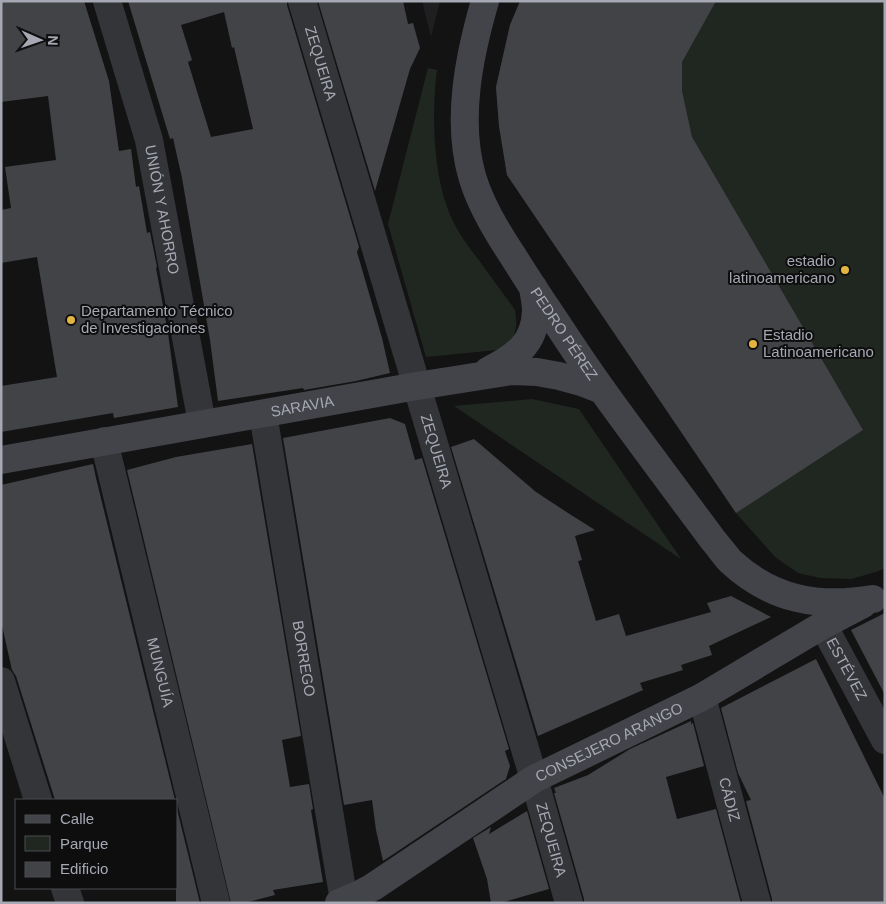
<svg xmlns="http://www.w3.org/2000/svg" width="886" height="904" viewBox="0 0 886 904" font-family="Helvetica,sans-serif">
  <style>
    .built { fill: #1f1f21 }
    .green { fill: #202721 }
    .building { fill: #424347; fill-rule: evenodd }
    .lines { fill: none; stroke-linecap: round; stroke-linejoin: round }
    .street { stroke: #343539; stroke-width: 28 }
    .secondary { stroke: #434449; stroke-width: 28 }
    .poi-dot { fill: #e1b53e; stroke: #0e0e0f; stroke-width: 2 }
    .labels { text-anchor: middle; stroke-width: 4; stroke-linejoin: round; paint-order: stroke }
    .street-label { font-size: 15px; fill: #a6a9b4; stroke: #0e0e0f }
    .poi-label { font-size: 15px; fill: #a6a9b4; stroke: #0e0e0f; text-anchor: start }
  </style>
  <rect width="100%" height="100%" fill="#131314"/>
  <path class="built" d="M422,1H440L431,37Z"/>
  <path class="green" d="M520,1H885V568L876,572L851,579L820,578L798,573L775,557L736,513L507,175L499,126L496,87L510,25Z
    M428,68L437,70C431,115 433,185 455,225C462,239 472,251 481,263C492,279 504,294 515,310C518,328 516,343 497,350L426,357L388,224Z
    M532,399L579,409L681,559L454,406Z"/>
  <path class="building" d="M1,1H84L109,81L119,151L131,149L136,187L139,186L147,233L150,232L157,267L156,268L168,333L178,407L114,418L113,413L1,432V386L57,377L37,257L1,263V210L11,208L5,167L56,160L48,96L1,102Z
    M128,1H287V5L359,247L357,252L382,338L390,373L356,381L304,390L303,388L218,401L210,340L182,178L173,138L170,139ZM224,12L232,48L234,47L253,129L211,137L188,62L192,60L181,25Z
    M318,1H403L408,24L413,23L420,48L410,69L375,191Z
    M520,1H716L682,62V91L692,137L863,430L736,513L507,175L499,126L496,87L510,25Z
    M390,418L405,424L415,460L422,458L509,749L505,751L510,766L506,779L383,861L376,830L372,800L344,805L283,438Z
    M474,439L536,492L568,513L595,530L575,536L582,560L578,561L596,621L619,614L626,636L711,612L707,603L731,596L771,617L709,646L712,655L681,665L683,670L640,683L643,690L538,736L451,447Z
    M252,444L301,736L282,740L290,787L309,784L313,809L311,810L323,882L273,890L275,895L244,903H231L127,470L176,457Z
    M93,464L96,478L175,800H55L16,676L12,670L1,621V485Z
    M885,613V695L851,630Z
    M816,659L885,799V903H772V899L746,801L751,800L738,773L721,708Z
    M691,721V724L693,723L704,766L666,777L677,819L716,809L741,903H584V899L554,793H556L554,788L588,775L630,749Z
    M176,805L200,903H176Z
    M527,811L549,889L500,903H491L487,879L473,838L491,827L489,834Z"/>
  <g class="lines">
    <g class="street">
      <path id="s1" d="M107,1L149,140L202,423"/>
      <path id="s2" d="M302,1L534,779L569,903"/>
      <path id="s3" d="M263,414L344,901"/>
      <path id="s4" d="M104,441L216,903"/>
      <path id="s5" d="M823,625L885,740"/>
      <path d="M1,681L38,800"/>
      <path id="s6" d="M702,697L757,903"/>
      <path d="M65,888L70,903"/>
    </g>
    <g class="secondary">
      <path id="s7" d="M485,1C469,56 456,120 472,176C480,204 495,229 511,253C523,272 535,291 548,310C566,337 584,365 603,391C639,441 676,490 713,540C719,547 724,554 730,561C772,600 818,608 873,599"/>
      <path d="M488,371C515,357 535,344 536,311C536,303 534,295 533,287"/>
      <path id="s8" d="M1,460L417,386L512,371L537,372L559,376L581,382L602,390"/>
      <path id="s9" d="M339,903L356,896L373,887L534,779L702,697L823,625L863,604"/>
    </g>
  </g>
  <g class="poi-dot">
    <circle cx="845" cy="270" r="5"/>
    <circle cx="71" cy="320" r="5"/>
    <circle cx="753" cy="344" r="5"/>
  </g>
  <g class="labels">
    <g class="street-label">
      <text dy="5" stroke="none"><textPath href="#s2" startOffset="65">ZEQUEIRA</textPath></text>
      <text dy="5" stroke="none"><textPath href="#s1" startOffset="216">UNIÓN Y AHORRO</textPath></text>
      <text dy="5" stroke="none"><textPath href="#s7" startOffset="361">PEDRO PÉREZ</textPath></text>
      <text dy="5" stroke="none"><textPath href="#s8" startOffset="306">SARAVIA</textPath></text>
      <text dy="5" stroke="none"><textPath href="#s2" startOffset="470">ZEQUEIRA</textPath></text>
      <text dy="5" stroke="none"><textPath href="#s3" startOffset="248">BORREGO</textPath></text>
      <text dy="5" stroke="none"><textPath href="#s5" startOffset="50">ESTÉVEZ</textPath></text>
      <text dy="5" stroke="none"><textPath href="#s4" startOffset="238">MUNGUÍA</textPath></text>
      <text dy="5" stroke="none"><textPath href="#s9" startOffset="315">CONSEJERO ARANGO</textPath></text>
      <text dy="5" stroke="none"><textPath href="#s6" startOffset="106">CÁDIZ</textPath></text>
      <text dy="5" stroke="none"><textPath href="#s2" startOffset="875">ZEQUEIRA</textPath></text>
    </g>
    <g class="poi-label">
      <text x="835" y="266" text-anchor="end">estadio<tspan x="835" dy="17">latinoamericano</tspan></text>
      <text x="81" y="316">Departamento Técnico<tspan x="81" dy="17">de Investigaciones</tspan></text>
      <text x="763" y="340">Estadio<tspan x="763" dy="17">Latinoamericano</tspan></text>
    </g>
  </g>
  <rect width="886" height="904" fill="none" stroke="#a6a9b4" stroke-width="5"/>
  <rect x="15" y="799" width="162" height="90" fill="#0e0e0f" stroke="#4b4c51"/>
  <rect x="25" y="815" width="25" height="8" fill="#434449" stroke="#4b4c51"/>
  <text x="60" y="824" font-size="15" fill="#a6a9b4">Calle</text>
  <rect x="25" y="836" width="25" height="15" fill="#202721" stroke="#4b4c51"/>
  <text x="60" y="849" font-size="15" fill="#a6a9b4">Parque</text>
  <rect x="25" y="862" width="25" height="15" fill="#424347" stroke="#4b4c51"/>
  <text x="60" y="874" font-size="15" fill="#a6a9b4">Edificio</text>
  <g transform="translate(40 40) rotate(92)" stroke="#0e0e0f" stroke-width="4" paint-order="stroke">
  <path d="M0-4L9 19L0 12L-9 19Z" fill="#a6a9b4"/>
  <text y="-8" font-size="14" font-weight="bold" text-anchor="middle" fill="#a6a9b4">N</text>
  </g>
</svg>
